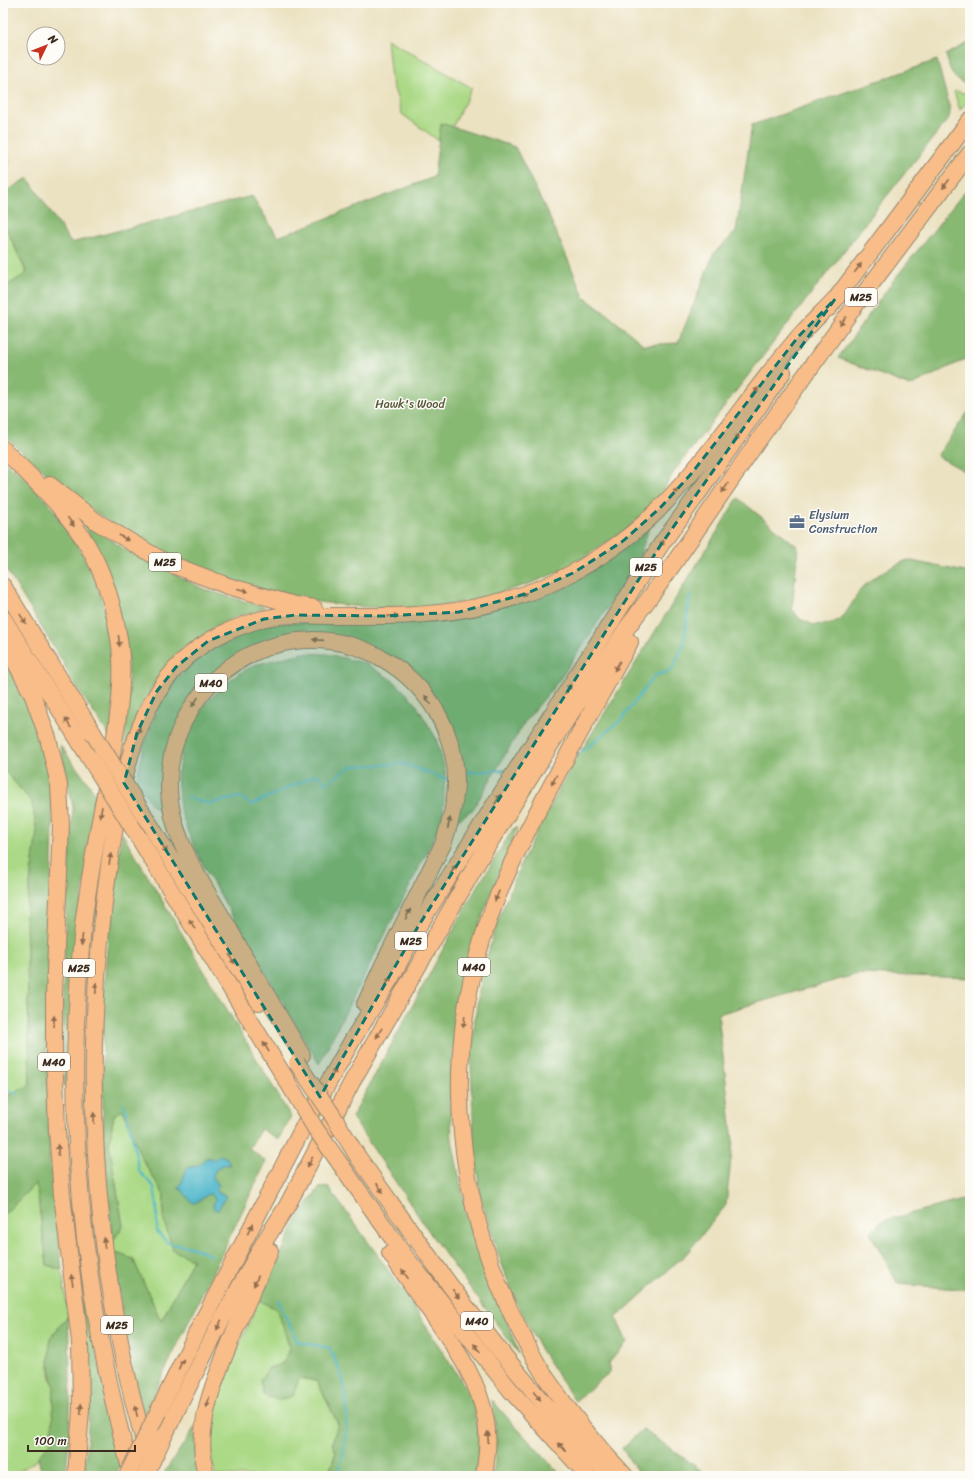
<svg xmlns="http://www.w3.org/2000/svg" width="973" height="1479" viewBox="0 0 973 1479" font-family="Sriracha,sans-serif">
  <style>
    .green { fill: #abd986; stroke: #738252 }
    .forest { fill: #88b973; stroke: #627248 }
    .water { fill: #4cb6ca; stroke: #447074 }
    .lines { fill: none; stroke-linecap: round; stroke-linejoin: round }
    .stream { stroke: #4cb6ca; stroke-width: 2 }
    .motorway-casing { stroke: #938670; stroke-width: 18 }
    .motorway { stroke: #f8bd89; stroke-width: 16 }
    .motorway-bridge-casing { stroke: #938670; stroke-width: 18; stroke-linecap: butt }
    .motorway-bridge { stroke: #f8bd89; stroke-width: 16 }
    .oneway { fill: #906c4e }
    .marked { fill: #0f766e; fill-opacity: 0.2; stroke: #0f766e; stroke-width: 3; stroke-dasharray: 8 5; stroke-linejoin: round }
    .labels { text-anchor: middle; stroke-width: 3; stroke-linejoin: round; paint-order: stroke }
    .shield { fill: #fdfcf7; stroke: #75695f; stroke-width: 1 }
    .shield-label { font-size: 11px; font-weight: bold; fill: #3b2a1e }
    .park-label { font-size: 12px; fill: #575638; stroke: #fdfcf7 }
    .service-label { font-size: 12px; fill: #4e5e75; stroke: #fdfcf7; text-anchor: start }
  </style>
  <rect width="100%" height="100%" fill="#fdfcf7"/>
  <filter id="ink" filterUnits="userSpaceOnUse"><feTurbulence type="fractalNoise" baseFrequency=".025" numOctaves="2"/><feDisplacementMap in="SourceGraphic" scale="8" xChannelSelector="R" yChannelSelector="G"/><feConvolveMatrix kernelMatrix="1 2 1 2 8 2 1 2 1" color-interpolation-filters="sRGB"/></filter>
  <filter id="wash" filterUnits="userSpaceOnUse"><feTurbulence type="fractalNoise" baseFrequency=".012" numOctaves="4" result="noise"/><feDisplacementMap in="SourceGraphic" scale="16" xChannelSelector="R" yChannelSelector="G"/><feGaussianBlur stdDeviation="0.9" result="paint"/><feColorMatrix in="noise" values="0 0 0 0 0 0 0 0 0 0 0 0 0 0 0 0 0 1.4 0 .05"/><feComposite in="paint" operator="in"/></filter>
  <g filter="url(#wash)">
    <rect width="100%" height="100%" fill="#ebe2c1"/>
    <path class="green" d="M387,39L472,88L454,124L439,141L402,114L391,79Z
      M956,91L963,93H970V98L960,110L954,92Z
      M3,130L9,163L3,166Z
      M3,221L27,274L3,288Z
      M3,769L32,802L37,832L26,914L30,1085L8,1096L3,1090Z
      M124,1109L141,1157L164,1195L163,1218L193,1260L161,1321L133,1259L113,1252L112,1242L123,1226L109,1144L114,1115Z
      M36,1183L47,1265L62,1270L68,1316L50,1338V1374L54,1386L59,1443C46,1453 19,1476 3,1476V1408L5,1406L3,1402V1215Z
      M259,1300L276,1309L283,1326L290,1350L282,1364L269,1368L299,1378L317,1381L338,1424L332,1443L336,1452L328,1476H215L211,1453V1435L214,1415L225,1378Z"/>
    <path class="forest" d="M970,42V85C951,80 951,72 946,55Z
      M937,60L949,105L950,112L949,118L878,207L675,470L659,497L627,529L568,568L529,584L481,598L443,606L398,609L351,606L295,599L258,590L160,552L105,519L67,492L3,435V288L27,273L3,221V193L28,178L71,243L252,196L278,237L434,177L441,123L515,147L549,216L584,297L608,315L644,345L678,343L714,253L736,232L752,125Z
      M970,185V357L910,386L838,358L893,281Z
      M970,409V474L937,456Z
      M3,460C14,470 27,479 37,490C103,564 123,640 110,737L71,679L64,664L3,564Z
      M738,498L798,547L792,609L800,619L814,625L829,624L839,620L846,613L861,589L871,580L884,571L907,560L970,573V978L858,974L718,1014L733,1141L726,1205L687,1253L616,1318L627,1342L608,1364L610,1372L575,1401L541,1350L513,1296L494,1241L480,1194L474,1143L471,1062L475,1018L482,974L497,922L523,859L571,767Z
      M79,518L127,551L206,590L265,607C253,614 239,615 227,621C190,641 167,660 146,698C137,714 130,740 123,758L129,695L127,648L104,559Z
      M649,527L638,562L560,679L524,723L473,809L457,821L462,790L419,678L299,634L188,700L165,806L154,808L136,780L146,738L162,698L174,681L213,645L259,624L461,617L560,590L623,549Z
      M302,653L327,654L365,663L395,682L414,701L436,738L445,771L443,816L431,844L319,1064L204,867L189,835L180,809L177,778L182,749L191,727L205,704L231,679L254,665Z
      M3,657L17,680L33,716L44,748L51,786L53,828L46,1041L50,1163L62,1270L47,1265L36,1183L3,1215V1090L8,1095L30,1085L26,914L37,832L32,802L3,769Z
      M60,745L96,794L94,820L72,962L66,1084L64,1086L63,991L67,892L73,807Z
      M517,828L470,948L456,1002L450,1104L452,1140L467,1217L519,1354L434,1239L352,1117L473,894L513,829Z
      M122,833L291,1117L278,1140L261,1129L249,1148L266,1162L143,1416L126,1339L113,1252L133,1259L161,1321L193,1260L173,1250L163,1218L164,1195L141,1157L123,1110L114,1115L109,1144L123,1226L112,1242L103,1122V999L109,925Z
      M328,1187L377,1254L413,1306L471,1396L480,1440L475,1476H328L336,1452L332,1443L338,1424L317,1381L299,1378L293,1396L277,1400L263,1395L260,1380L269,1368L282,1364L290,1350L283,1326L276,1309L259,1300L300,1214L319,1188Z
      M970,1198V1290L898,1284L870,1233L882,1221Z
      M80,1300L85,1305L122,1462L115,1476H85L89,1407L88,1366Z
      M68,1316C70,1369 73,1423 65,1476H46L40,1467L38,1456L52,1441L54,1386L49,1363L50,1338Z
      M492,1400L513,1424L562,1476H492C499,1452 495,1425 492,1400Z
      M195,1427L198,1466L201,1476H162Z
      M643,1429L709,1476H640L622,1448Z"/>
    <path class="water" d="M220,1155L227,1158L230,1165C221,1164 217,1167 213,1175L214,1179L219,1185L216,1189L217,1192L226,1196L218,1210H215L213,1206L215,1199L211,1194C204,1194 200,1203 193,1203C187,1198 184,1190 178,1188L181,1184L187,1168L199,1165L206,1158H211L213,1160Z"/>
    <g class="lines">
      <path class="stream" d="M575,756L588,747L622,719L654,676L672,670L683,647L690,595
        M544,768H554
        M463,774L471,772L508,770
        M188,797L209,804L240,797L251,805L318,774L325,784L352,766L404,764L445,779L449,778
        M3,1087L18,1094
        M124,1104L132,1136L139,1171L154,1187L157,1206V1232L168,1243L191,1247L212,1256
        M278,1300L298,1342L330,1348C333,1357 338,1365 341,1374C351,1407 347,1443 338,1476"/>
    </g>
  </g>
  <g filter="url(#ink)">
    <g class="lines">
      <defs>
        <path id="motorway" d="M829,308L970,120
          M3,449C33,479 66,509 88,546C103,572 113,604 118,633C127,680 116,730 108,777C99,827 89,876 83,926C63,1115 82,1293 132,1476
          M50,485L97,522L165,562L228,586L295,605L314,608
          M3,586L93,733
          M3,618L89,757
          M3,638L33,696L48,738L59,785L61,824L54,996V1052L57,1130L62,1195L80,1341L81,1410L76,1476
          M144,815L259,1002
          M139,838L287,1081
          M302,1055C277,1013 252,970 228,927C205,888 176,847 170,801C166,768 174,735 192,707C249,619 371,618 431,703C446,725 456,754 456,780C456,802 450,824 443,844L382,967L365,1004
          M358,1157C409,1228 459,1301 515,1369C545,1406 577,1442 610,1476
          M348,1175L405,1256L486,1359L512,1392L588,1476
          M390,1253C405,1275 420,1297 435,1318C457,1350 480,1383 486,1421C489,1440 487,1458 484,1476
          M158,1412L200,1326L307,1120L353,1039L392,976L419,925L511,778L662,543L695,498L783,372
          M164,1436L223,1317L266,1239L287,1206L354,1078L483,853L561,728L627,628L661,582L755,445L854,307L970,153
          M146,1449C90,1255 80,1052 111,852C124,769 139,672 224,633C236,628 249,623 262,619C282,614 304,615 326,616C347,616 369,616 390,616C455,615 519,603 576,571C606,554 635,534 659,509C710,457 749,395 796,340C808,326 822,313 835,299
          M206,1476C194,1429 213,1383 231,1340C243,1310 257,1281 270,1251
          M625,1476C597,1446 570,1413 547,1379C536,1364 529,1347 520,1331C457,1208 441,1066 484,934C499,886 521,843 544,799C572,746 601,694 630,642"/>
      </defs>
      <use href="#motorway" class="motorway-casing"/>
      <use href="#motorway" class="motorway"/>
      <defs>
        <path id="motorway-bridge" d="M93,733L144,815
          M89,757L139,838
          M297,1063L331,1113L358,1157
          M287,1081L315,1128L348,1175
          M127,1476L158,1412
          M145,1476L164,1436"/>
      </defs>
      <use href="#motorway-bridge" class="motorway-bridge-casing"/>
      <use href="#motorway-bridge" class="motorway-bridge"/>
    </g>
    <defs><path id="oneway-solid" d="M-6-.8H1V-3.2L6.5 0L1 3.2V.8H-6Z"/></defs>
    <g class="oneway">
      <use href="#oneway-solid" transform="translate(946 184) rotate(127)"/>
      <use href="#oneway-solid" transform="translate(858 268) rotate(-53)"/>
      <use href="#oneway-solid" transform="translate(843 321) rotate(126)"/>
      <use href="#oneway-solid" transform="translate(755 392) rotate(-52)"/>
      <use href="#oneway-solid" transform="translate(736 439) rotate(-56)"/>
      <use href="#oneway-solid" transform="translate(725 488) rotate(124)"/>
      <use href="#oneway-solid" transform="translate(674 493) rotate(-48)"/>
      <use href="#oneway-solid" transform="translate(71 522) rotate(54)"/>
      <use href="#oneway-solid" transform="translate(124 538) rotate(30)"/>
      <use href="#oneway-solid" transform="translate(661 545) rotate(-56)"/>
      <use href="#oneway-solid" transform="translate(243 590) rotate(15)"/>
      <use href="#oneway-solid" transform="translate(521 595) rotate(-19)"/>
      <use href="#oneway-solid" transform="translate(393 616) rotate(-1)"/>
      <use href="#oneway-solid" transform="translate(23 619) rotate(58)"/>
      <use href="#oneway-solid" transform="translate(318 640) rotate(-176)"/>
      <use href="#oneway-solid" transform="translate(119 641) rotate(85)"/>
      <use href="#oneway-solid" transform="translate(617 666) rotate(120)"/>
      <use href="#oneway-solid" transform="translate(568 689) rotate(-57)"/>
      <use href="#oneway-solid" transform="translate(428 700) rotate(-126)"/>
      <use href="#oneway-solid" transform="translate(195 702) rotate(124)"/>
      <use href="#oneway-solid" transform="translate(68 723) rotate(-122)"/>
      <use href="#oneway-solid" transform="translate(138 732) rotate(-71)"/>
      <use href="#oneway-solid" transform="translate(554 780) rotate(117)"/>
      <use href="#oneway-solid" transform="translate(498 799) rotate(-58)"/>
      <use href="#oneway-solid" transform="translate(101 812) rotate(100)"/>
      <use href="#oneway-solid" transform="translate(449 823) rotate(-77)"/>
      <use href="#oneway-solid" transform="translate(164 848) rotate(59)"/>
      <use href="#oneway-solid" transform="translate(110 859) rotate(-81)"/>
      <use href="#oneway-solid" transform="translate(453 870) rotate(-58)"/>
      <use href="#oneway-solid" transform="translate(497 896) rotate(112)"/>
      <use href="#oneway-solid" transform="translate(408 914) rotate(-63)"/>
      <use href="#oneway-solid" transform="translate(192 924) rotate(-121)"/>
      <use href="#oneway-solid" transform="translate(82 940) rotate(96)"/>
      <use href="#oneway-solid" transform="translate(232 959) rotate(59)"/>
      <use href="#oneway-solid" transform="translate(388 982) rotate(-58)"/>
      <use href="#oneway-solid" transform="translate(96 988) rotate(-87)"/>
      <use href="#oneway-solid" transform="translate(54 1021) rotate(-90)"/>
      <use href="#oneway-solid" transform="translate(464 1022) rotate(98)"/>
      <use href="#oneway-solid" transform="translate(379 1033) rotate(120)"/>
      <use href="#oneway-solid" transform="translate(266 1047) rotate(-121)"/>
      <use href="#oneway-solid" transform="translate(333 1074) rotate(-60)"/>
      <use href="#oneway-solid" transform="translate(94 1118) rotate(-93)"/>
      <use href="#oneway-solid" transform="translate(58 1150) rotate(-94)"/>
      <use href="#oneway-solid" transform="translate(310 1162) rotate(117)"/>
      <use href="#oneway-solid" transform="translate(380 1188) rotate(55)"/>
      <use href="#oneway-solid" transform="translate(250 1229) rotate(-63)"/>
      <use href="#oneway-solid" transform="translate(104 1243) rotate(-97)"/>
      <use href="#oneway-solid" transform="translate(405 1274) rotate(-125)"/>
      <use href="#oneway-solid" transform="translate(72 1280) rotate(-98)"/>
      <use href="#oneway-solid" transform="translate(256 1281) rotate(114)"/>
      <use href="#oneway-solid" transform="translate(456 1294) rotate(53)"/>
      <use href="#oneway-solid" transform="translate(219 1325) rotate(116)"/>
      <use href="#oneway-solid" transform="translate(477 1348) rotate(-128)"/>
      <use href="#oneway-solid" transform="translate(181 1364) rotate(-64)"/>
      <use href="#oneway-solid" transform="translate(537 1396) rotate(50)"/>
      <use href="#oneway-solid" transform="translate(208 1402) rotate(105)"/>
      <use href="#oneway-solid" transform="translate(81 1409) rotate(-88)"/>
      <use href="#oneway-solid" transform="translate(136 1411) rotate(-103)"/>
      <use href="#oneway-solid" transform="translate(488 1437) rotate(-93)"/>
      <use href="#oneway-solid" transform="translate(562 1447) rotate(-132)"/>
    </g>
  </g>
  <path class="marked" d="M835,299L662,543L419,925L320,1097L124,783L137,733L157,691L176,667L208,641L264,619L295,615L385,616L459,612L525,594L573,573L623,541L660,508L691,474L798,337Z"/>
  <defs>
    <symbol id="office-bare" viewBox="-9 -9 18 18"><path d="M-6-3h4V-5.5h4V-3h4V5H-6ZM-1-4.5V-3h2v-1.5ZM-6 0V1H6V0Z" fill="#5c6f8a" stroke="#fdfcf7" stroke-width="2.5" paint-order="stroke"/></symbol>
  </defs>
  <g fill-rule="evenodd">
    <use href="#office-bare" x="786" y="511" width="22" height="22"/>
  </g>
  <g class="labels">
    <g class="shield">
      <rect x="845" y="288" width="32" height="18" rx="3"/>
      <rect x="149" y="553" width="32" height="18" rx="3"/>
      <rect x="630" y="558" width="32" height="18" rx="3"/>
      <rect x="195" y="674" width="32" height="18" rx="3"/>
      <rect x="395" y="932" width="32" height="18" rx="3"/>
      <rect x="458" y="958" width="32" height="18" rx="3"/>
      <rect x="63" y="959" width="32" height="18" rx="3"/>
      <rect x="38" y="1053" width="32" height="18" rx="3"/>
      <rect x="461" y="1312" width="32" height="18" rx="3"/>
      <rect x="101" y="1316" width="32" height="18" rx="3"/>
    </g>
    <g class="shield-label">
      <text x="861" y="301">M25</text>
      <text x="165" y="566">M25</text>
      <text x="646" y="571">M25</text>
      <text x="211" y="687">M40</text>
      <text x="411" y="945">M25</text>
      <text x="474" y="971">M40</text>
      <text x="79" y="972">M25</text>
      <text x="54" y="1066">M40</text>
      <text x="477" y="1325">M40</text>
      <text x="117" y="1329">M25</text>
    </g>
    <g class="park-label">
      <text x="410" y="408">Hawk's Wood</text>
    </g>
    <g class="service-label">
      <text x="809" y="519">Elysium<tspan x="809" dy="14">Construction</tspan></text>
    </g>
  </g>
  <rect width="973" height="1479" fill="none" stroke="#fdfcf7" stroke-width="16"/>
  <g transform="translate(46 46) rotate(47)"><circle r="19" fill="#fdfcf7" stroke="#afa8a0"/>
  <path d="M0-3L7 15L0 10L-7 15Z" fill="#c8321e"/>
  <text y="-6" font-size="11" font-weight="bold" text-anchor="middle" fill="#3b2a1e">N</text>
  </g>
  <path d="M28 1445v6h107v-6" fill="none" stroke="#3b2a1e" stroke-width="2"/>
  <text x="34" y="1445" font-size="12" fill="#3b2a1e" stroke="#fdfcf7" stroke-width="3" paint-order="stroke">100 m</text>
</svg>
